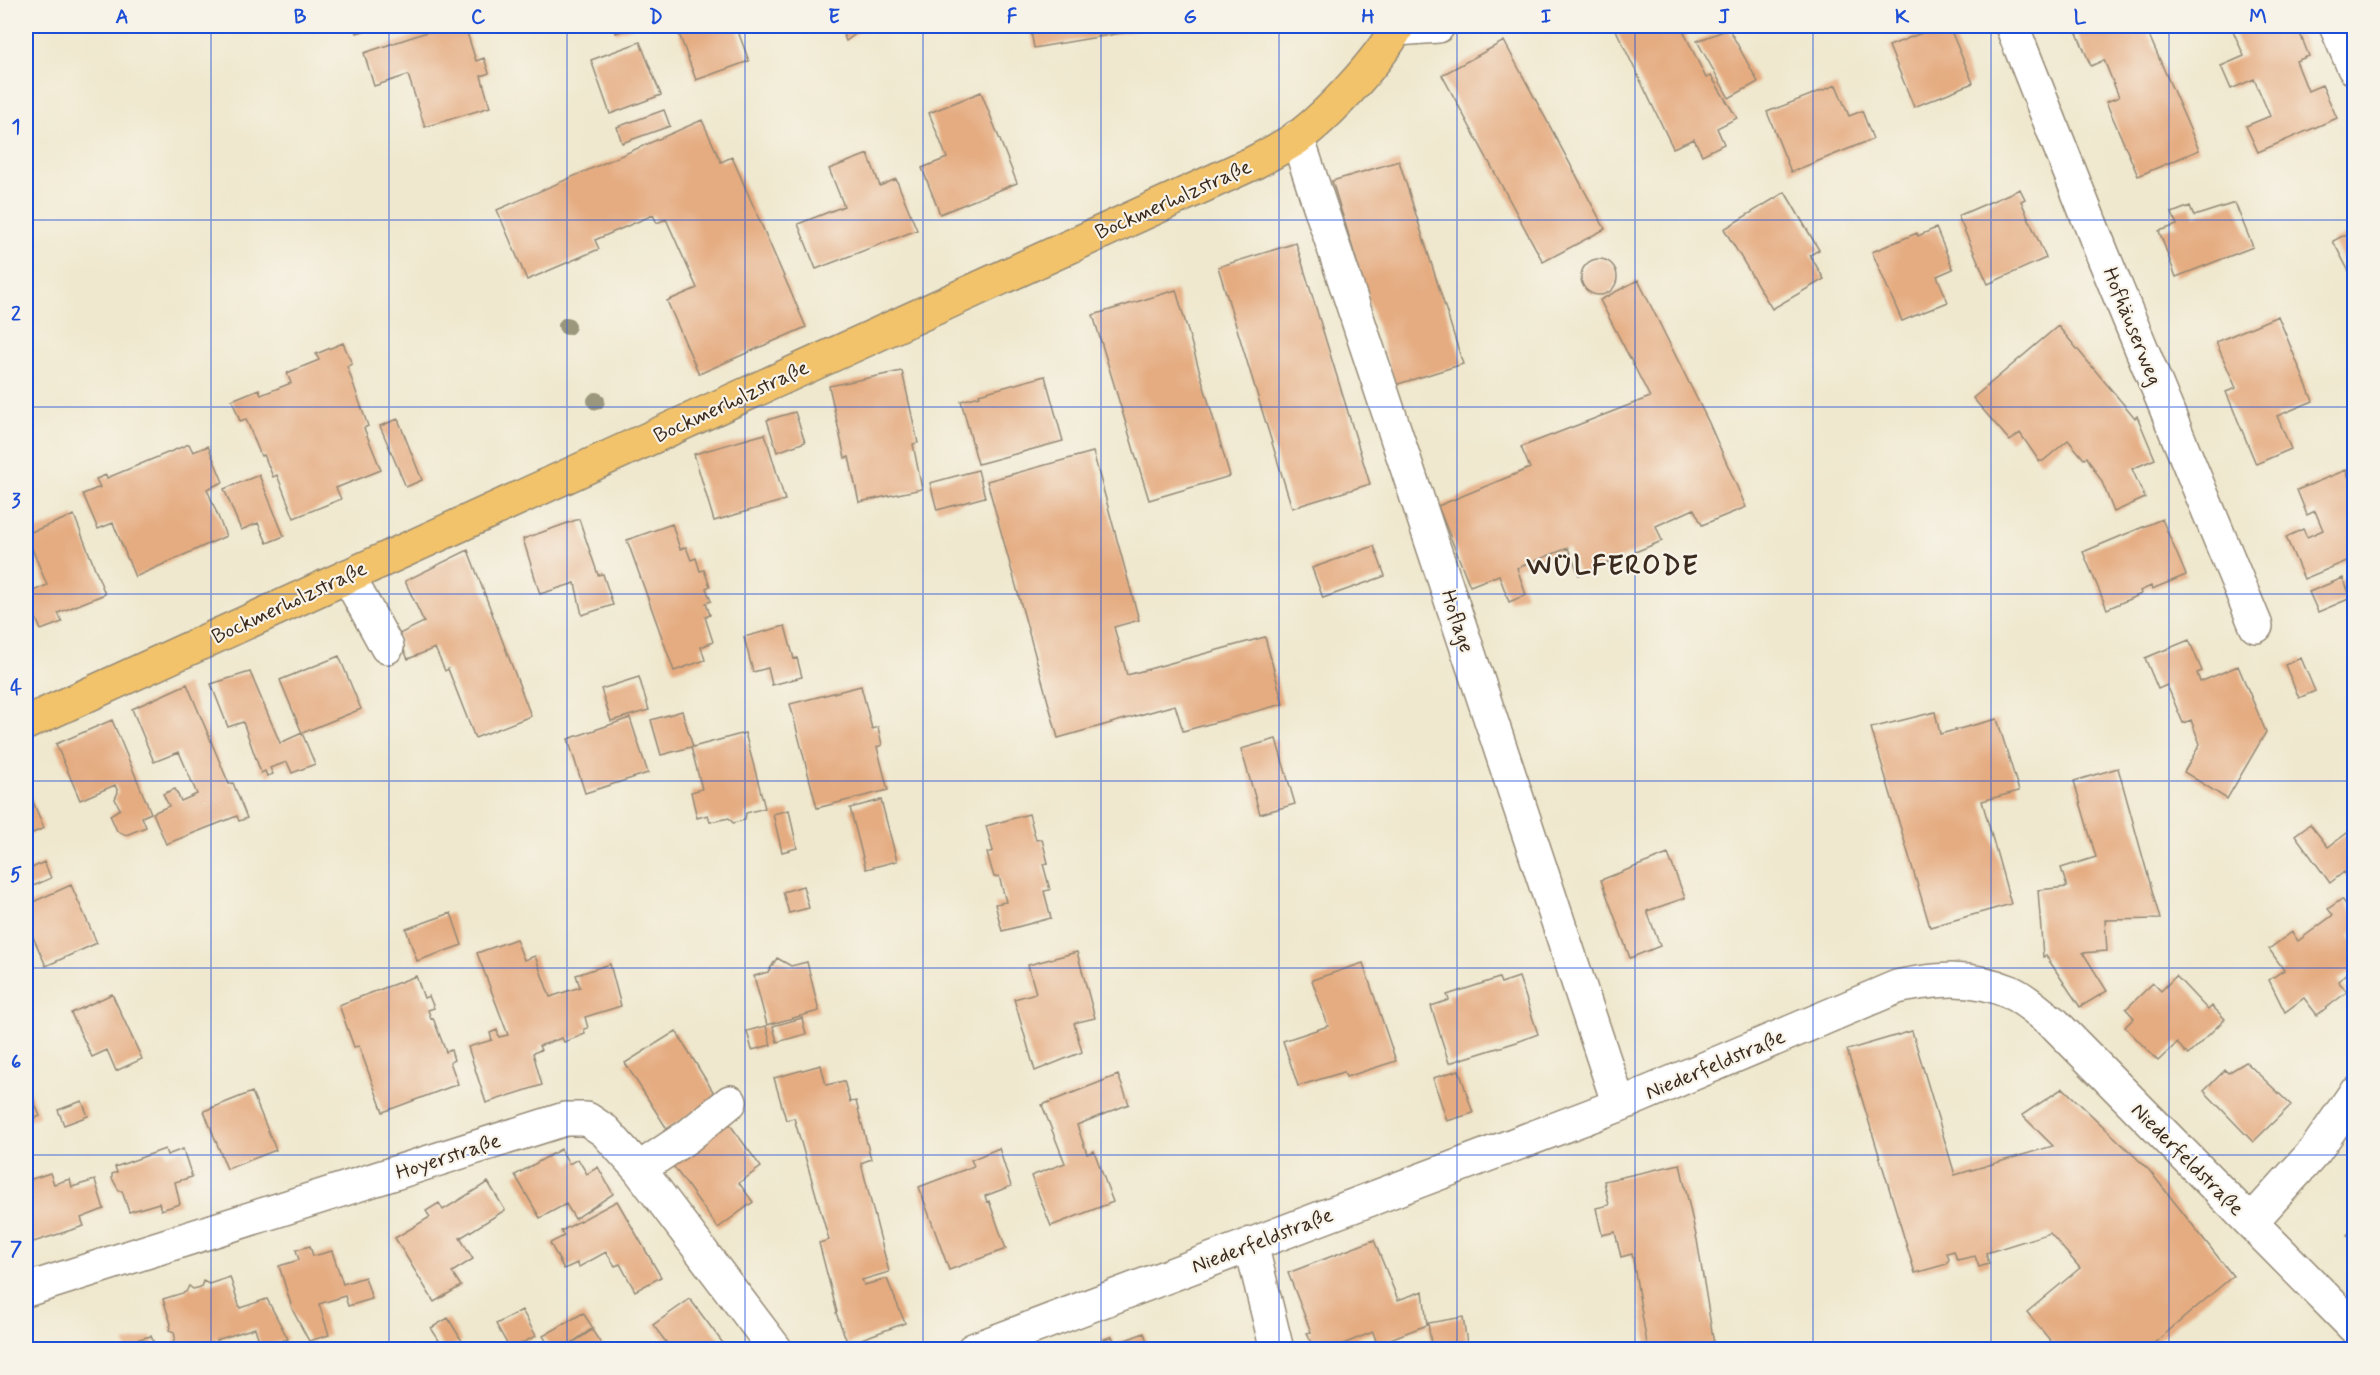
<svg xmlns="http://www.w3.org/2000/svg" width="2380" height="1375" viewBox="0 0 2380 1375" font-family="Mynerve,sans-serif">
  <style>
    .building { fill: #e5ac81 }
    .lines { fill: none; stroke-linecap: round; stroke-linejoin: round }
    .minor-casing { stroke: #958976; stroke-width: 36 }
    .major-casing { stroke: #958976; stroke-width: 36 }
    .minor { stroke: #fff; stroke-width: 33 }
    .major { stroke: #f2c36a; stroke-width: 33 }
    .tree { fill: #9a977c }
    .grid { fill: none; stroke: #1d4ed8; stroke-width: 1.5; stroke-opacity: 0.55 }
    .labels { text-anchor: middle; stroke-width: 4.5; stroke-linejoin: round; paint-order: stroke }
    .street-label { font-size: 21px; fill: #3b2a1e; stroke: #f7f3e8 }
    .district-label { font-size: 27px; font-weight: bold; letter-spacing: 1.5px; fill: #3b2a1e; stroke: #f7f3e8 }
    .neatline { fill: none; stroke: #1d4ed8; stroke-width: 2 }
    .grid-label { font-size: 20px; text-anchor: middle; font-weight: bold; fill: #1d4ed8 }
  </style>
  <rect width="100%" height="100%" fill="#f7f3e8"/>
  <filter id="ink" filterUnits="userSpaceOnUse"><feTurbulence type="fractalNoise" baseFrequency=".0167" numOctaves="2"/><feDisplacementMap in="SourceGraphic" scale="12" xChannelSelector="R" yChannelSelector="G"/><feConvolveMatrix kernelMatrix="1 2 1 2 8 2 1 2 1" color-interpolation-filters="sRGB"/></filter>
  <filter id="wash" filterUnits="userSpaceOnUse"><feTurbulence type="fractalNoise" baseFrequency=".008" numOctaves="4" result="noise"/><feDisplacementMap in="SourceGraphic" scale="24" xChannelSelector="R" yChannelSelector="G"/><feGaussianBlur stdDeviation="1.35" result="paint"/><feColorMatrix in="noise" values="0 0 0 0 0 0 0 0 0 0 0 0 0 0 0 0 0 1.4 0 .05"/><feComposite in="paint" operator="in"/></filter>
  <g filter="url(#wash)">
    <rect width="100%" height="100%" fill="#efe8ce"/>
    <g id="blocks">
      <path class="building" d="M355,26H380L357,33Z
        M424,26H465L476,61L484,58L489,73L481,76L490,107L425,127L408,75L374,86L364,53L427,32Z
        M613,26H636L616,33Z
        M684,26H736L749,61L696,80L677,28Z
        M840,26H866L846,41Z
        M1030,26H1156V27L1034,48Z
        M1614,26H1681L1706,78L1711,76L1737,118L1717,128L1724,144L1702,155L1694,139L1673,148Z
        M1939,26H1949L1973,83L1914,107L1889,46Z
        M2074,26H2145L2199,150L2138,176L2106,102L2119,97L2104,60L2091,66Z
        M2231,26H2280L2282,31L2297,26L2309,56L2296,61L2308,91L2322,85L2337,118L2258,152L2246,126L2270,116L2254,79L2231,89L2221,66L2244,56Z
        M1729,29L1758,82L1729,98L1697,41Z
        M1504,41L1605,229L1543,262L1442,75Z
        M640,42L661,95L610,114L591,60Z
        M1836,85L1849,116L1862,111L1873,139L1791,172L1767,112Z
        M981,92L1017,183L940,214L922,168L947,158L929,113Z
        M664,110L670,126L622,143L617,127Z
        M702,120L721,162L732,157L806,327L699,374L667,301L697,288L666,219L657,223L653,215L595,240L599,249L527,280L497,210Z
        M868,154L880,186L896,179L917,230L816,269L798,224L844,206L829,169Z
        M1399,161L1463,364L1395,385L1332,181Z
        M2020,189L2025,199L2021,201L2046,258L1988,284L1958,216Z
        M1785,192L1819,250L1810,255L1824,279L1772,309L1724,229Z
        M2235,203L2253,247L2176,277L2159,231L2177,225L2172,213L2190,206L2194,216Z
        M1936,228L1953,269L1937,276L1948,302L1902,321L1872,252L1917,233L1918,236Z
        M2354,230V281L2333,241Z
        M1296,243L1370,484L1292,508L1218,267Z
        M1581 277a18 18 0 1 1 36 0a18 18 0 1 1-36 0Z
        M1638,280L1709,423L1746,507L1702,525L1694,509L1656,526L1662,541L1579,575L1568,548L1517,568L1526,595L1509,602L1499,575L1470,586L1438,506L1530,468L1521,447L1650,397L1600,300Z
        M1176,290L1230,476L1149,500L1093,315Z
        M2278,316L2313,401L2277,416L2291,449L2256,464L2226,392L2236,388L2216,342Z
        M2058,326L2135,418L2137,416L2155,459L2132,469L2145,498L2114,512L2102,482L2087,457L2084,459L2068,440L2043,461H2039L2020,433L2010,441L1973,398Z
        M343,343L352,364L347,366L368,426L364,428L381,470L336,488L341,499L294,518L277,475L273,477L264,455L261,456L246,419L240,421L232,400L259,389L261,395L291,383L287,373L319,360L316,354Z
        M902,371L918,443L913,444L922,489L859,502L849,457L845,458L829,386Z
        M1045,376L1063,441L978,464L961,401L980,396L979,394Z
        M795,412L805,442L777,452L767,420Z
        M398,419L422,480L406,487L380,426Z
        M765,434L785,500L714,521L694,454Z
        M189,444L193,452L208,446L223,482L207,489L226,536L135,577L113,523L98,529L83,494L100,487L96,479L106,475L107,478Z
        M1093,452L1139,620L1114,627L1127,675L1265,637L1283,704L1183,731L1175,705L1058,738L987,481Z
        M978,470L985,497L937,510L930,483Z
        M2346,470L2354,491V558L2304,579L2286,537L2303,529L2307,537L2323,530L2315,511L2307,515L2297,490Z
        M259,475L284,536L267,543L258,523L241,530L224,489Z
        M74,515L105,594L58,613L62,622L41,630L26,594L47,585L26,534Z
        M579,519L598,575L603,574L613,605L582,615L575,583L540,594L523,539Z
        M2162,519L2186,575L2152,589L2151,586L2140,591L2141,594L2107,609L2083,552Z
        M672,524L680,549L686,547L691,560L696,558L700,571L704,570L710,586L706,588L711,601L706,603L710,615L705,617L713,642L701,647L705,660L674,671L627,540Z
        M1374,546L1385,576L1323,598L1312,568Z
        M468,550L531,716L475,738L448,669L445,671L435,648L408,659L397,635L424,622L405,581Z
        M2343,578L2351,598L2318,612L2309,592Z
        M785,626L794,659L797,658L802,677L772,685L768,668L753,672L744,637Z
        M2189,640L2202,671L2197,673L2200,682L2238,666L2266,732L2227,799L2184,772L2200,744L2191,720L2183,723L2167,685L2158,689L2145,658Z
        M339,656L361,709L302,733L315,764L292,773L287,762L270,768L273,774L267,776L265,771L261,773L243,722L228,727L211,684L250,672L280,743L302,733L280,680Z
        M2301,658L2315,691L2299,698L2285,665Z
        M639,677L649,710L611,721L601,689Z
        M187,684L229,784L233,783L247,818L239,821L237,816L166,844L153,813L169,806L163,794L175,789L181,801L197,794L179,752L154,762L132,709Z
        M861,686L872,729L878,727L882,745L877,747L888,790L817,808L790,704Z
        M682,711L693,747L745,733L765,808L746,813L745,820L733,823L729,818L710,822L708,815L697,818L691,792L702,789L691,747L661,755L651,720Z
        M1935,712L1940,734L1997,719L2019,791L1982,801L2011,904L1930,927L1871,728Z
        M630,718L648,773L585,793L568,739Z
        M112,720L151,813L142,817L146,827L126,835L117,831L110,815L120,809L115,799L118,792L115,785L80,800L56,744Z
        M1276,739L1295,804L1260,814L1241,749Z
        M2118,768L2160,919L2105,920L2107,951L2083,953L2107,991L2080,1007L2046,956L2043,957L2038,890L2067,887L2061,868L2096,857L2074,781Z
        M26,785L44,828L26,836Z
        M881,800L897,861L866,869L850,808Z
        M789,810L797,848L782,852L773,814Z
        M1029,814L1036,840L1042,839L1048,863L1043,864L1050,890L1044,891L1051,918L1002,931L995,904L1006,902L999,876L994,877L987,853L993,851L986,826Z
        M2310,824L2328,847L2354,828V886L2344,872L2330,883L2295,835Z
        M1668,854L1685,898L1647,911L1660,946L1630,958L1601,880Z
        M44,862L51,878L26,889V871Z
        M71,885L97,943L46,966L26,921V905Z
        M803,886L809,908L789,913L783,892Z
        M2342,899L2354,915V931L2349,936L2354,943V968L2338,981L2347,992L2317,1015L2304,998L2285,1012L2269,980L2284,970L2269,949L2292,932L2298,941L2333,915L2328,909Z
        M451,913L462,945L417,961L406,929Z
        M516,939L524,960L535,956L550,997L580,987L576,975L610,964L621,1006L585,1017L588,1028L584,1029L585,1034L564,1042L562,1038L539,1046L541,1050L533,1053L542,1085L486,1103L468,1047L492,1040L490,1033L497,1030L499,1037L508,1035L477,953Z
        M1077,952L1095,1018L1074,1023L1082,1052L1035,1071L1014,999L1036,993L1028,965Z
        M777,958L791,966L807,962L819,1011L767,1025L754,976L768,972Z
        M1363,963L1396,1061L1346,1077L1344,1072L1298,1086L1283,1041L1328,1026L1312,980Z
        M416,976L424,998L429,996L434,1008L428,1010L431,1019L433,1018L446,1052L451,1050L454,1060L450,1062L458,1084L383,1112L359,1046L354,1047L339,1005Z
        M2176,976L2208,1010L2212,1006L2225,1019L2188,1055L2177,1043L2158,1061L2125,1027L2134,1018L2126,1009L2153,983L2161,991Z
        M1519,977L1538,1034L1517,1042L1449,1063L1431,1006L1449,1000L1447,995L1499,978L1501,983Z
        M112,994L142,1059L116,1071L107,1050L92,1057L71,1013Z
        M802,1018L806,1034L777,1042L773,1026Z
        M766,1026L771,1045L752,1050L747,1031Z
        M676,1031L717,1098L667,1129L625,1063Z
        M1912,1031L1955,1175L2053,1146L2022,1115L2063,1088L2149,1170L2233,1276L2146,1350H2058L2027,1312L2080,1268L2050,1233L1986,1253L1989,1264L1979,1267L1975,1256L1957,1260L1954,1251L1947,1253L1949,1259L1947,1264L1915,1273L1847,1050Z
        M2246,1062L2291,1105L2253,1142L2204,1091L2225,1070L2228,1073Z
        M821,1065L826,1085L844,1081L850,1102L856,1101L871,1159L861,1163L889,1272L862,1280L864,1285L887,1279L905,1323L848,1344L836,1313L837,1312L819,1243L829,1240L794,1118L786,1120L774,1078Z
        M1459,1070L1473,1113L1447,1121L1433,1078Z
        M1118,1075L1129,1104L1077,1125L1087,1154L1094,1151L1113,1202L1051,1226L1031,1176L1065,1163L1042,1105Z
        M29,1090L40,1116L26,1122V1091Z
        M252,1092L276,1150L227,1169L204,1111Z
        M82,1101L88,1116L64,1125L58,1110Z
        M728,1122L761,1167L739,1183L753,1202L718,1228L671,1163Z
        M999,1148L1011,1186L985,1196L987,1202L989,1201L1006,1249L949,1270L919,1187L974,1166L971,1160Z
        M165,1149L167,1155L183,1149L192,1177L175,1182L180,1204L161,1210L159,1203L129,1212L122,1191H119L112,1178V1174L117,1172L115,1167Z
        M561,1149L569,1164L578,1159L587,1174L598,1167L613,1194L575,1219L566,1204L540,1218L515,1175Z
        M1680,1164L1697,1240L1715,1350H1648L1632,1254L1621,1257L1615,1232L1602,1235L1596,1208L1609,1205L1604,1181Z
        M50,1173L54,1184L70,1179L72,1187L95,1180L104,1209L81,1218L84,1226L27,1244L26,1193L28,1192L26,1181Z
        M488,1182L505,1210L460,1238L473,1259L452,1272L461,1286L434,1302L395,1238L430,1217L426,1211L439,1203L443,1210Z
        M617,1201L661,1277L635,1291L620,1264L615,1266L606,1252L579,1267L577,1263L564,1269L550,1243L564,1236L561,1231Z
        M2354,1228V1243L2347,1235Z
        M1374,1240L1398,1300L1423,1291L1427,1325L1377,1344L1373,1332L1328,1350H1314L1307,1333L1311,1332L1288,1273Z
        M310,1246L313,1256L332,1251L343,1284L365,1277L372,1299L348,1306L345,1296L319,1304L329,1335L309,1341L293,1311L279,1266L299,1260L296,1250Z
        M230,1277L240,1308L267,1299L288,1339L261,1347L255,1328L216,1340L219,1350H193L192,1347L180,1350L179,1346L173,1344L175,1337L174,1332L169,1330L171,1324L163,1299L186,1292L189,1286L193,1289L201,1287L203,1281L209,1284Z
        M690,1299L728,1350H672L653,1325Z
        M522,1310L536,1336L510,1349L496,1324Z
        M583,1313L593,1328L561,1350H552L543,1336Z
        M1463,1317L1468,1350H1432L1428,1323Z
        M448,1318L462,1341L445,1350L431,1328Z
        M592,1330L605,1350H564L569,1345Z
        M1144,1333L1150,1350H1100L1105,1347L1102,1340L1112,1336L1115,1344Z
        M151,1336L157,1350H127L124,1343Z"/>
    </g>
  </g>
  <g filter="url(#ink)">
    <use href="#blocks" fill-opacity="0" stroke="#958976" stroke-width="1.5"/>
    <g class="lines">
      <defs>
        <path id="minor" d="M1393,26L1397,29L1438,26
          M2012,26L2102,253L2256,626
          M2336,26L2354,68
          M1297,137L1619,1105
          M348,576L387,647
          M639,1169L688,1136L730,1102
          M2251,1222L2315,1151L2354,1095
          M1251,1244L1277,1350
          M26,1290L565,1119H587L605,1131L639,1169L776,1350
          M973,1350L1619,1105L1897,987C1937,979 1971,975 2010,992C2026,999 2041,1014 2055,1024L2354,1327"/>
        <path id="major" d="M26,723L1253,163C1268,155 1283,147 1297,138C1329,115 1379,60 1398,26"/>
      </defs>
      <use href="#minor" class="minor-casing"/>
      <use href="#major" class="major-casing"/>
      <use href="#minor" class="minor"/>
      <use href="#major" class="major"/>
    </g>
    <g class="tree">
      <circle cx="567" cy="326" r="9"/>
      <circle cx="596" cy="401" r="9"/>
    </g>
  </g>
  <path class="grid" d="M211,26V1350M389,26V1350M567,26V1350M745,26V1350M923,26V1350M1101,26V1350M1279,26V1350M1457,26V1350M1635,26V1350M1813,26V1350M1991,26V1350M2169,26V1350M26,220H2354M26,407H2354M26,594H2354M26,781H2354M26,968H2354M26,1155H2354"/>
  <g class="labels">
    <g class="street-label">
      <text transform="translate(1173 199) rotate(-24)" y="7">Bockmerholzstraße</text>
      <text transform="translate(2133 326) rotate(68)" y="7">Hofhäuserweg</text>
      <text transform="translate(731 401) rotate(-25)" y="7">Bockmerholzstraße</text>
      <text transform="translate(289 602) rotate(-25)" y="7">Bockmerholzstraße</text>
      <text transform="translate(1458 621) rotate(72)" y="7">Hoflage</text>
      <text transform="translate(1715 1064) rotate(-23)" y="7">Niederfeldstraße</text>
      <text transform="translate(448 1156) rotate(-18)" y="7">Hoyerstraße</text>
      <text transform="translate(2188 1159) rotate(45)" y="7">Niederfeldstraße</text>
      <text transform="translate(1262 1240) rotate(-21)" y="7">Niederfeldstraße</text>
    </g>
    <g class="district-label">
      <text x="1613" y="574">WÜLFERODE</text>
    </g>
  </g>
  <rect width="2380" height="1375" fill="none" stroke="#f7f3e8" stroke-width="66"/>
  <rect x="33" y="33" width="2314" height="1309" class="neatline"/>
  <g class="grid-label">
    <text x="122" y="23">A</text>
    <text x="300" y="23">B</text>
    <text x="478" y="23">C</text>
    <text x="656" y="23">D</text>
    <text x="834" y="23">E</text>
    <text x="1012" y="23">F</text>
    <text x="1190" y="23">G</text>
    <text x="1368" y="23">H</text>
    <text x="1546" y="23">I</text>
    <text x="1724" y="23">J</text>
    <text x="1902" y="23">K</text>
    <text x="2080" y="23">L</text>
    <text x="2258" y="23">M</text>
    <text x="16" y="133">1</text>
    <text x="16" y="320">2</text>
    <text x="16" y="507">3</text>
    <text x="16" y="694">4</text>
    <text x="16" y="881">5</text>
    <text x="16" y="1068">6</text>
    <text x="16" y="1255">7</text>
  </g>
</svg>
